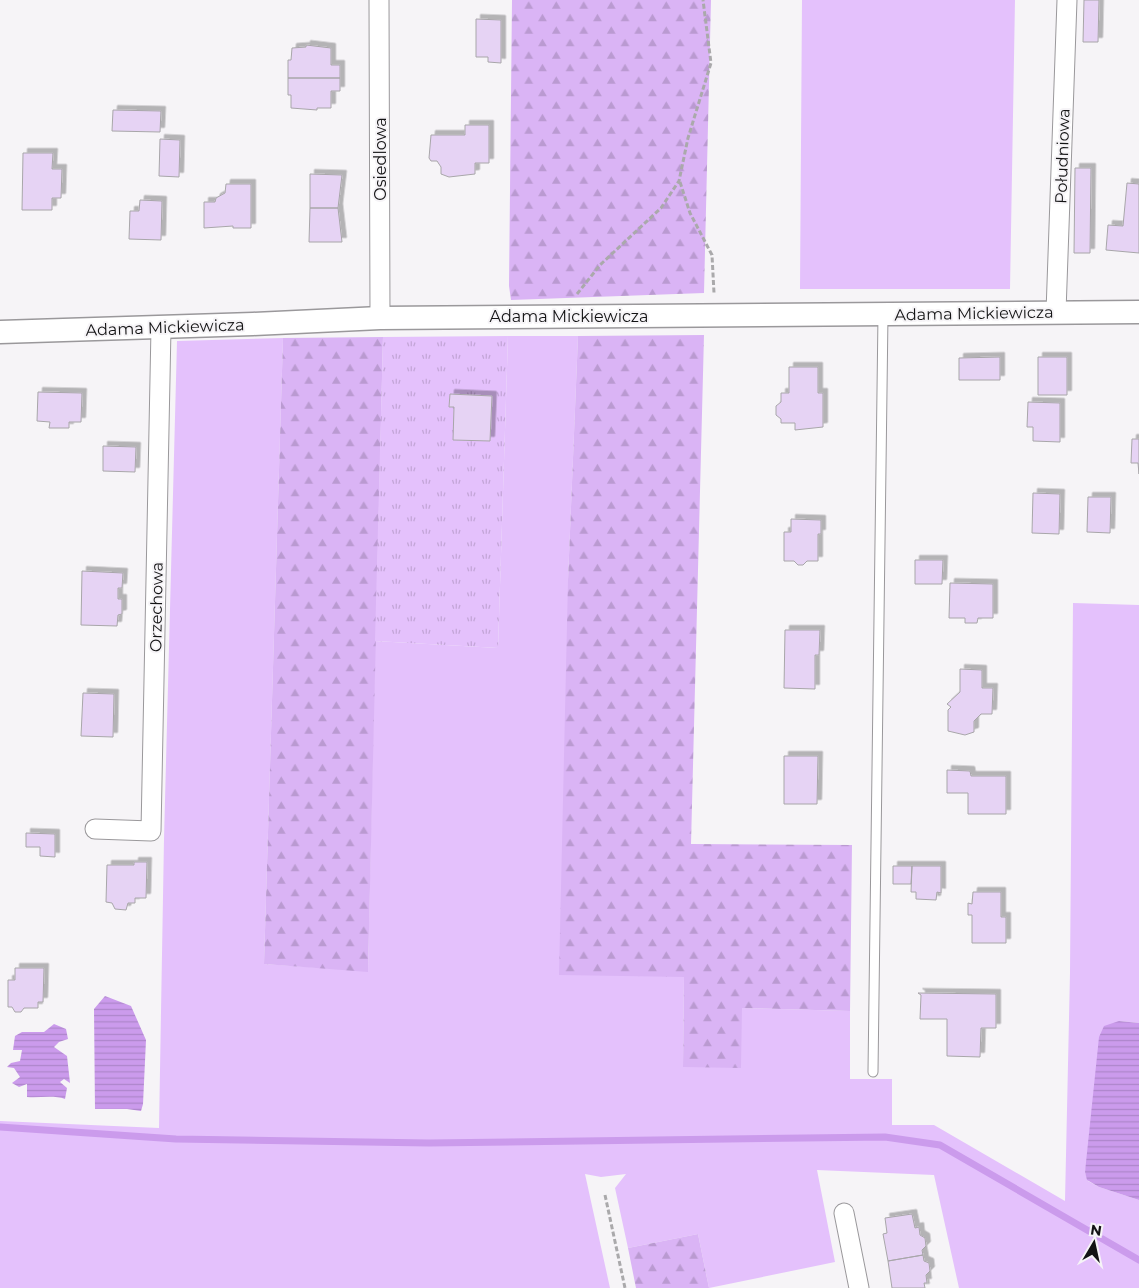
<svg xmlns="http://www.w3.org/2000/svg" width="1139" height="1288" viewBox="0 0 1139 1288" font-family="Montserrat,sans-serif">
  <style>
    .green { fill: #e4c1fc }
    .forest { fill: url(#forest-firs) }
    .park { fill: url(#park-tufts) }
    .water { fill: url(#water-rules) }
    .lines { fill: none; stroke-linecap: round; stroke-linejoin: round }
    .stream { stroke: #cb9bec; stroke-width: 7 }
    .building { fill: #e6d3f4; stroke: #a8a6a9; filter: url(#shadow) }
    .service-casing { stroke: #9a989b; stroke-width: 11 }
    .minor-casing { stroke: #9a989b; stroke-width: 21 }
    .tertiary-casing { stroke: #9a989b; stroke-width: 25 }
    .path { stroke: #aaa9ab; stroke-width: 3; stroke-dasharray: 5 2.5; stroke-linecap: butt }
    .service { stroke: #fff; stroke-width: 9 }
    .minor { stroke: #fff; stroke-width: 19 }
    .tertiary { stroke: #fff; stroke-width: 22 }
    .labels { text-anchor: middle; stroke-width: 4; stroke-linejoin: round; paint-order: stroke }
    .street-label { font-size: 16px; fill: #131314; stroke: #f6f4f7 }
  </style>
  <defs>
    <pattern id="forest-firs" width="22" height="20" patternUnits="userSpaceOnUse" patternTransform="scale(1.25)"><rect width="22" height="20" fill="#dab4f5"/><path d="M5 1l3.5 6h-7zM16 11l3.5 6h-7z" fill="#ba9ad1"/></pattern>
    <pattern id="park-tufts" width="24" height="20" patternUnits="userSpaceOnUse" patternTransform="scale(1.25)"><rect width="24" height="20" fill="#e4c1fc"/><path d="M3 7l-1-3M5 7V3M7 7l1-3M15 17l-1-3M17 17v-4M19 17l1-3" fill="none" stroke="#c3a5d7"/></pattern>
    <pattern id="water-rules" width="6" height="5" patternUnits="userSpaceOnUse" patternTransform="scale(1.25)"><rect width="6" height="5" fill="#cb9bec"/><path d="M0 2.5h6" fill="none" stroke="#ad85ca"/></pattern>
    <filter id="shadow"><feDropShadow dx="4.5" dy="-4.5" stdDeviation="0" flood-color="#0004"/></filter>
  </defs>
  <rect width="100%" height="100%" fill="#f6f4f7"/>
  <path class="green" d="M802,0H1015L1010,289H800Z
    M508,336H578L568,580L684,977L683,1067L742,1008L850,1011V1079H892V1125H934L1065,1201L1070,973L1073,603L1139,605V1023L1119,1021L1085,1172L1088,1181L1099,1187L1139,1200V1288H959L934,1175L817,1170L835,1262L709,1288L698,1234L628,1248L615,1188L626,1174L601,1177L585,1174L610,1288H0V1121L159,1128L164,839L177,341L283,338L264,964L368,971L375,641L498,648Z"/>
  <path class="forest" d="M512,0H711L704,293L511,300L509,286Z
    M704,335L691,844L852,845L850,1011L742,1008L741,1068L683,1067L684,977L559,975L568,580L578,336Z
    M383,337L368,972L264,964L283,338Z
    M698,1234L709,1288H636L628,1248Z"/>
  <path class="park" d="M508,336L498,648L375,641L383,337Z"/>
  <path class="water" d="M105,996L131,1006L146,1040L143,1104L141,1111L127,1109H95L94,1009Z
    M1119,1021L1139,1023V1200L1099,1187L1087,1180L1085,1172L1099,1037L1104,1026Z
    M54,1024L66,1029L68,1039L59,1042L54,1047L67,1056L70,1083L64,1079L60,1082L67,1088L65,1099C54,1095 40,1098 27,1097V1084L19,1087L12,1083L20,1077L14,1068L7,1067L11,1063L20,1061L22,1050H13L15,1036L22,1032H44Z"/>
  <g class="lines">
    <path class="stream" d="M0,1127L176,1139L429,1143L885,1137L940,1145L1139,1260"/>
  </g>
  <path class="building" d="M1084,0H1099L1098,42H1083Z
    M476,19L501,20V63L488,62V57H476Z
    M306,45L331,48V65H340V78H288V60H291L292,48L306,47Z
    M288,78H340V91H331V108H317V110L291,108V95H288Z
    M113,110L161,111L160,132L112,131Z
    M465,125H489V163H475V174L449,177L441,174V167L437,161H431L429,158L431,135H465Z
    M160,139L180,140L179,177L159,176Z
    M23,153H53L52,169H62L61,198H52V210H22Z
    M1075,168H1091L1090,253H1074Z
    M310,174L342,175L338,208H310Z
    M1127,183L1139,184V253L1106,250L1108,225L1123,226Z
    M226,184H251V228H233V226L204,228V202H215L216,198L225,193Z
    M140,200L162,201L161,240L129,239L130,211H139Z
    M310,208H338L342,242H309Z
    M1000,357V380H959V358Z
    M1038,357H1067V395H1038Z
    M789,367H818V393H823V427L795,430V423H781V419L776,415V406L781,402V393H789Z
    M38,392L82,393L81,422H69V428H49L50,422L37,421Z
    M450,394L492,396L490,441L453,440L454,407H449Z
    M1028,402L1060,403V442L1033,441V427H1027Z
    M1132,439H1139V474L1138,463H1131Z
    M103,446L136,447L135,472L103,471Z
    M1033,493L1060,494L1059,534L1032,533Z
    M1088,497H1111L1110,533L1087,532Z
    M791,519L821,520V534H818V561H807L803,565H798L794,561H784V532H791Z
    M915,560H943L942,584H915Z
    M82,571L123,573L122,588H118V599H122V614L118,615L117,626L81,625Z
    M950,583L993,584V618H978L977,623H965V618H949Z
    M785,630H820L819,655H815V689L784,688Z
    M960,669L982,670V688H993L992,714H981L974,721V732L965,735L948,731V710L951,707L947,704L960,692Z
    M83,693L114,694L113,737L81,736Z
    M784,756H818L817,804H784Z
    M947,770L970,771L971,776H1006V814H968V793H947Z
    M26,833L55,834V857L40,856V847H26Z
    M134,862H147L146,898H135V903H128L126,910L115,909L112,903L106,902L107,865H134Z
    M893,866H912L911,884H893Z
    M912,866H941V893L937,892L936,900L916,899V892H911Z
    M973,892H1001V917H1006V943H972V915H968V903L972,904Z
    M15,968H44L43,1002H38V1008H24L21,1012H15L12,1007H8V980H15Z
    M918,993L996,994V1028H981L980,1057L947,1056V1019H920L921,995Z
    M912,1214L915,1228L919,1227L920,1235L925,1238L926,1246L922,1250L923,1255L888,1261L883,1234L887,1233L885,1218Z
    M923,1255L924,1261L929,1263L930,1271L926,1275L927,1283H924L925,1288H892L888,1261Z"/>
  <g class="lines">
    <defs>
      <path id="service" d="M873,1072L883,315"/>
      <path id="minor" d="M379,0L380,318
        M1056,312L1067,0
        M95,829L151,831L161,328
        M844,1213L859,1288"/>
      <path id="tertiary" d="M0,332L253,324L380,318L1139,312"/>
    </defs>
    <use href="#service" class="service-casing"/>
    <use href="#minor" class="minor-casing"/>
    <use href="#tertiary" class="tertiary-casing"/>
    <path class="path" d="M680,182L690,213L712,255L714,293
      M577,294L600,265L661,208L679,181L688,138L711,63L703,0
      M605,1195L625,1288"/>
    <use href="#service" class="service"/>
    <use href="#minor" class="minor"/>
    <use href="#tertiary" class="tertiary"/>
  </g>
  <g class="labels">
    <g class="street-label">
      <text transform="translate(1062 156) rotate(-88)" y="6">Południowa</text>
      <text transform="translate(380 159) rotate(-90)" y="6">Osiedlowa</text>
      <text transform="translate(974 313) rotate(-1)" y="6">Adama Mickiewicza</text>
      <text x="569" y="322">Adama Mickiewicza</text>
      <text transform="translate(165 327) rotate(-2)" y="6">Adama Mickiewicza</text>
      <text transform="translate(156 607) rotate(-89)" y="6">Orzechowa</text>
    </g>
  </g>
  <g transform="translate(1094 1243) rotate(9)" stroke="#f6f4f7" stroke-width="4" paint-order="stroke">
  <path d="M0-4L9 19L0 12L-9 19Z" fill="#131314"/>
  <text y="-8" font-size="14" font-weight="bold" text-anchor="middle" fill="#131314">N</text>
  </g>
</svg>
